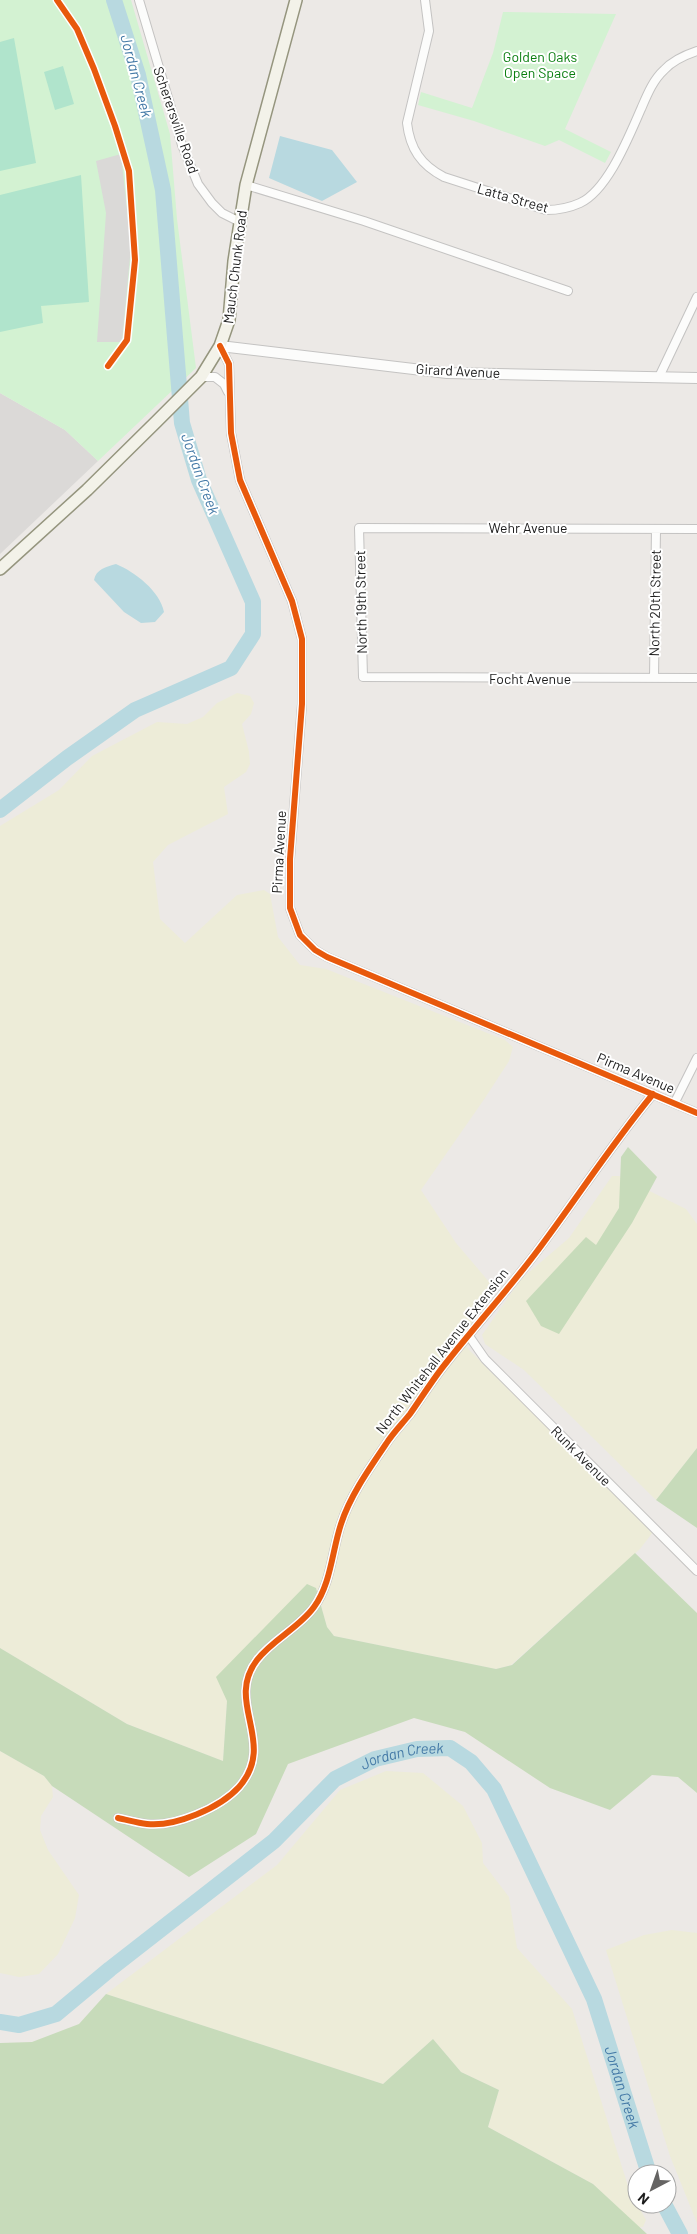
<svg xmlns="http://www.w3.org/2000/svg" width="697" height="2234" viewBox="0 0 697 2234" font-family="Barlow,sans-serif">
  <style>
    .residential { fill: #dbd9d7 }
    .farmland { fill: #edecd8 }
    .forest { fill: #c7dbba }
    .park { fill: #d3f2d2 }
    .pitch { fill: #b0e4cc }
    .parking { fill: #dad9d7 }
    .water { fill: #b8d9e0 }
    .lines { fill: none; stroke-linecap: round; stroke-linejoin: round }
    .river { stroke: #b8d9e0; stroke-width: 16 }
    .minor-casing { stroke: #c4c3c2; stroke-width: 10 }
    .tertiary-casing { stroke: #c4c3c2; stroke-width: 12 }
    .secondary-casing { stroke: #95957e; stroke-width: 14 }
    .minor { stroke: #fcfcfb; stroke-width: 8 }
    .tertiary { stroke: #fcfcfb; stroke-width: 10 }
    .secondary { stroke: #f3f2e9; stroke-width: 11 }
    .cycleway-casing { stroke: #fff; stroke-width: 9 }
    .cycleway { stroke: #e8590c; stroke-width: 6 }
    .labels { text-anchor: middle; stroke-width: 4; stroke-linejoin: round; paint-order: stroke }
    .park-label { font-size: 14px; fill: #097e0f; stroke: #fff }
    .street-label { font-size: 14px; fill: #1d1d1d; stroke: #fff }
    .water-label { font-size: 15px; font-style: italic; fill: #457aa7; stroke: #fff }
  </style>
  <rect width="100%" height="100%" fill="#ece9e6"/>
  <path class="residential" d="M0,393L65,430L98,461L0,554Z"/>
  <path class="farmland" d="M237,693L250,696L254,703L251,714L242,724L249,752L250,764L246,772L224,787L228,814L168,845L153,862L160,919L185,943L237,895L264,890L270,894L278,937L300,965L326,969L505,1040L513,1047L509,1061L485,1098L421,1190L456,1243L496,1290L460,1341L653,1532L640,1549L511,1665L496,1669L334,1636L327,1627L316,1588L227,1701L223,1761L127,1724L0,1648V826L59,790L92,756L157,722L187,724L203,717L217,703Z
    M612,1176H619L686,1209L697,1224V1448L656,1500L524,1370L485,1344L482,1335L521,1279L569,1238Z
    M0,1751L44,1776L52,1786L53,1797L41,1816L40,1830L48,1850L79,1895L75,1918L58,1954L39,1974L19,1977L0,1973Z
    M386,1771L423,1773L463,1806L482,1843L483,1863L509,1897L517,1948L572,2009L629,2189L646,2220L643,2227H638L593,2184L488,2127L499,2090L461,2072L433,2039L383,2084L106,1994L277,1865L340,1790Z
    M672,1930L697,1933V2223L670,2156L606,1950L644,1935Z"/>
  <path class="forest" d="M628,1147L657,1177L632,1223L559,1334L541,1326L526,1301L586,1237L596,1245L619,1208L621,1157Z
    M697,1448V1528L656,1500Z
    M635,1553L697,1613V1793L678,1777L652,1775L610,1810L550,1788L465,1732L414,1718L288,1764L256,1834L189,1877L52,1786L44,1776L0,1751V1648L127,1724L223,1761L227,1701L216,1677L307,1584L316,1588L327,1627L334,1636L496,1669L512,1665Z
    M106,1994L383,2084L433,2039L461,2072L499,2090L488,2127L593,2184L647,2234H0V2043L32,2042L79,2024Z"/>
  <path class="park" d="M0,0H131L170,134L177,219L196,368L98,461L65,430L0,393Z
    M503,12L616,14L565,129L611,152L605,163L559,140L545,146L474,121L418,105L421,92L472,108L493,53Z"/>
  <path class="pitch" d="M14,38L36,163L0,171V42Z
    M63,66L74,104L55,110L44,72Z
    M81,175L89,302L41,306L43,323L0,332V195Z"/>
  <path class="parking" d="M121,154L131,247L122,342H97L106,213L96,161Z"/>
  <path class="water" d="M280,136L332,150L357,182L322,201L269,178Z
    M116,564C135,572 160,591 164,612L155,622L141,623L124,612L94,580C96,569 106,567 116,564Z"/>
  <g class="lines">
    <g class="river">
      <path d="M0,810L67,758L135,710L231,668L253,634V602L199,480L182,423L163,190L138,75L114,0"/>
      <path id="s1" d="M0,2022L19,2025L56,2014L110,1969L274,1841L335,1779L375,1759L417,1749L450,1748L471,1762L494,1789L594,1999L649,2174"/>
      <path d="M664,2204L680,2234"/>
    </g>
    <defs>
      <path id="minor" d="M139,0L182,145L198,184L212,203L222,213L240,222
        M425,0L429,31L407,123C410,149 421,165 444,177L546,210C558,210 569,208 580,203C608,190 629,136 641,109C647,95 653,80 664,70C673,60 685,55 697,51
        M246,185L364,221L568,291
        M220,346L229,364L231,433L240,480L292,601L302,639V704L290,859V908L300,935L315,950L327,957L697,1113
        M201,377H215L224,384L228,392
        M659,377L697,297
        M697,529L359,528L363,677L697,678
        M654,678L656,529
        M675,1102L697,1058
        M469,1336L485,1359L697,1571
        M118,1818C128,1820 137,1823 147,1824C175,1827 220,1808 239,1787C278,1742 224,1703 257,1660C273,1639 299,1628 314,1607C331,1584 332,1551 341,1524C350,1496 369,1469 386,1444C393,1433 402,1424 410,1414C422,1397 433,1379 446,1363C475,1326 507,1291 535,1254C575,1201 611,1145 653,1094"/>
      <path id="tertiary" d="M220,346L447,373L697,378"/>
      <path id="secondary" d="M0,569L87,490L157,421L201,377L220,346L229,320L234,261L246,185L296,0"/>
    </defs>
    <use href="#minor" class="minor-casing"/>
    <use href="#tertiary" class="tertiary-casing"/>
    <use href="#secondary" class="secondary-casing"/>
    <use href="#minor" class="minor"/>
    <use href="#tertiary" class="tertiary"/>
    <use href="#secondary" class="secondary"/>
    <defs>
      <path id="cycleway" d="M57,0L77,29L94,69L115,126L129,171L135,260L127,340L108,366
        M220,346L229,364L231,433L240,480L292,601L302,639V704L290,859V908L300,935L315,950L327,957L697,1113
        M118,1818C128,1820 137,1823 147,1824C175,1827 220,1808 239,1787C278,1742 224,1703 257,1660C273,1639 299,1628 314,1607C331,1584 332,1551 341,1524C350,1496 369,1469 386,1444C393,1433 402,1424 410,1414C422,1397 433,1379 446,1363C475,1326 507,1291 535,1254C575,1201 611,1145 653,1094"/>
    </defs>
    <use href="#cycleway" class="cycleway-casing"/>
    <use href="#cycleway" class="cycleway"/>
  </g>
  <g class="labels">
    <g class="park-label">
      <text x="540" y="62">Golden Oaks<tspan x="540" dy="16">Open Space</tspan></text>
    </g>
    <g class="street-label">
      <text transform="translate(176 120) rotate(71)" y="5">Scherersville Road</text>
      <text transform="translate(513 198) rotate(16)" y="5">Latta Street</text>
      <text transform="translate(235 267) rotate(-83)" y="5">Mauch Chunk Road</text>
      <text transform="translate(458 371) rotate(3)" y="5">Girard Avenue</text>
      <text x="528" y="533">Wehr Avenue</text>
      <text transform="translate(361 602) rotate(-91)" y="5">North 19th Street</text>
      <text transform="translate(655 603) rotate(-89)" y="5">North 20th Street</text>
      <text x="530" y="684">Focht Avenue</text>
      <text transform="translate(279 852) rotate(-87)" y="5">Pirma Avenue</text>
      <text transform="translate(636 1073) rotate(23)" y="5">Pirma Avenue</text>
      <text transform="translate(442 1351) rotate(-52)" y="5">North Whitehall Avenue Extension</text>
      <text transform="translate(581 1456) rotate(45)" y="5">Runk Avenue</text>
    </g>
    <g class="water-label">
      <text transform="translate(136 76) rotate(75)" y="5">Jordan Creek</text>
      <text transform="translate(200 474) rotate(70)" y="5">Jordan Creek</text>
      <text dy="5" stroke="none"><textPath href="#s1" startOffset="495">Jordan Creek</textPath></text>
      <text dy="5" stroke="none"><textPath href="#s1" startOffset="930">Jordan Creek</textPath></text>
    </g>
  </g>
  <g transform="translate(652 2189) rotate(221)"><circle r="24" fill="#ffffff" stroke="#a5a5a5"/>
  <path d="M0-4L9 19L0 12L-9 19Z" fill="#656463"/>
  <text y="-8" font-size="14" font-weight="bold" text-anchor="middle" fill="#1d1d1d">N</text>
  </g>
</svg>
